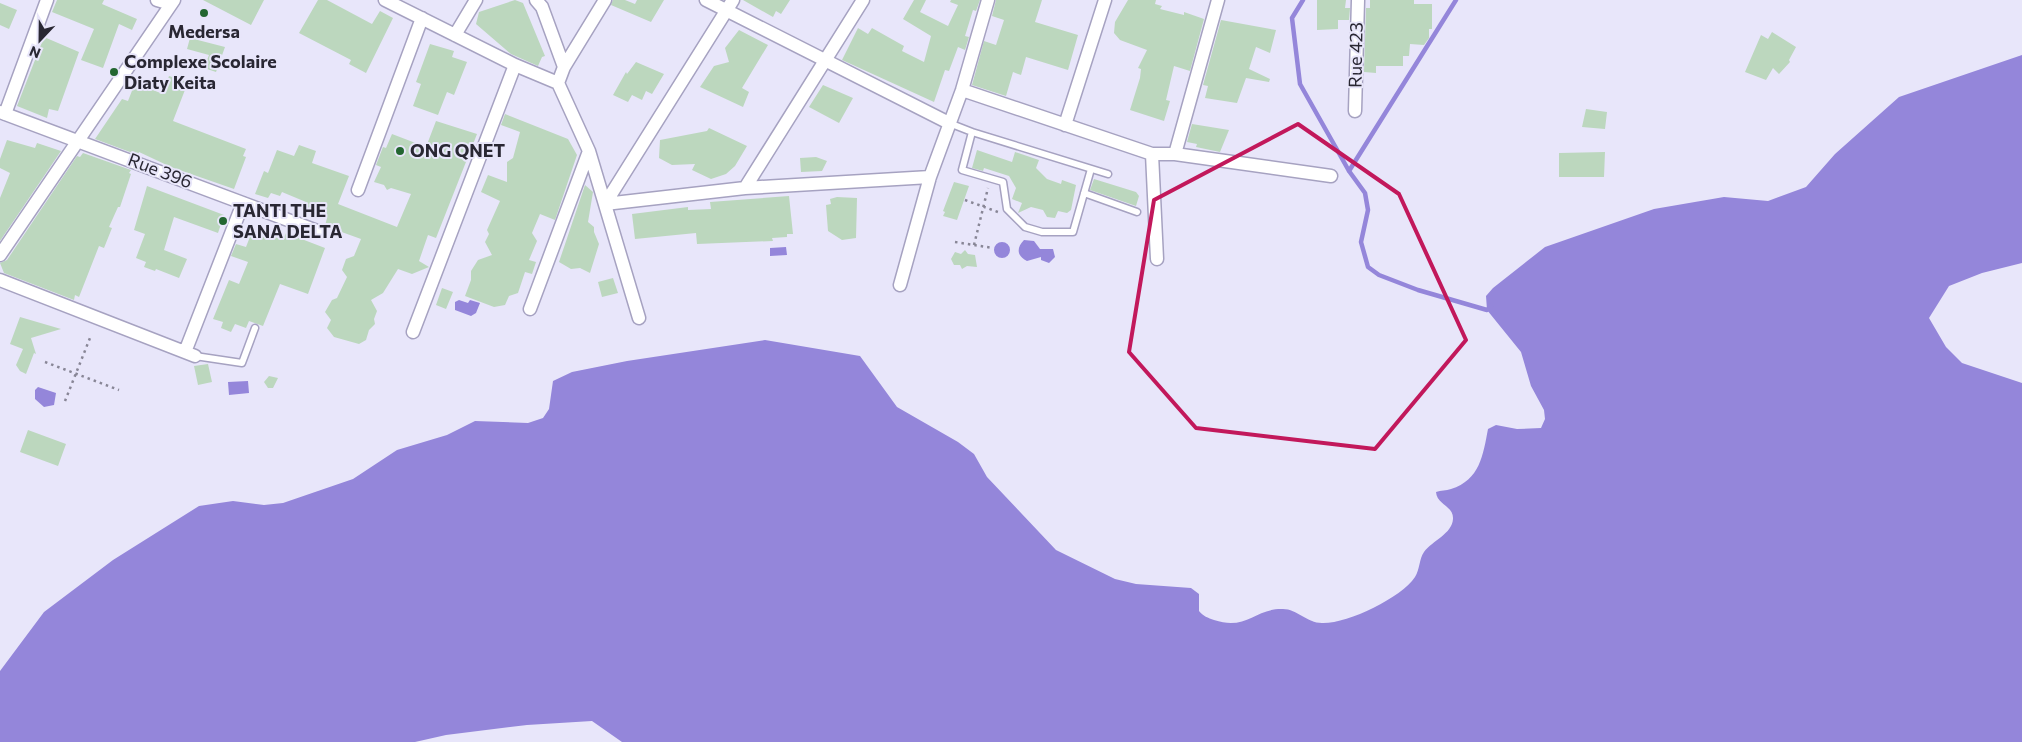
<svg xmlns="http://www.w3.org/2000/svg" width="2022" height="742" viewBox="0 0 2022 742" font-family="Commissioner,sans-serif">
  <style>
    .water { fill: #9486da }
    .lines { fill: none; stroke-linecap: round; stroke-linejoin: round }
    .stream { stroke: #9486da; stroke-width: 4.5 }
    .building { fill: #bcd7be }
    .service-casing { stroke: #a6a2c1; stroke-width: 9 }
    .minor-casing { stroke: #a6a2c1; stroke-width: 15 }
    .path { stroke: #888696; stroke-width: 2.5; stroke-dasharray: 2.5 4; stroke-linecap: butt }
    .service { stroke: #fff; stroke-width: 6 }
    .minor { stroke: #fff; stroke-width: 12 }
    .marked { fill: none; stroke: #c2185b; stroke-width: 4; stroke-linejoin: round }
    .poi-dot { fill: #236631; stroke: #e8e6fa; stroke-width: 2 }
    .labels { text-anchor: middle; stroke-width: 4; stroke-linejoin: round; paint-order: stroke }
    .poi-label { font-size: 18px; font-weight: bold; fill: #292733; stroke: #e8e6fa; text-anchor: start }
    .street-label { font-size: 18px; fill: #292733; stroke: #e8e6fa }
  </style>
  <rect width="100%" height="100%" fill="#e8e6fa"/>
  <path class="water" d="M2022,55V263L1982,273L1949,286L1929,318L1946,347L1962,363L2022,383V742H622L592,721L527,725L446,735L415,742H0V671L44,612L113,560L199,506L233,501L264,505L283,503L353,479L397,450L447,435L475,421L528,423L543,418L549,409L553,381L572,372L627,361L765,340L860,356L897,407L958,442L974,454L987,477L1056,550L1115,579L1136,584L1191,588L1199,594V611C1203,616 1208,618 1214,620C1247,631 1255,608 1283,609C1297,609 1307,623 1322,623C1347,624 1401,598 1415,577C1420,569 1419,559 1424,552C1433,540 1452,534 1453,519C1454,506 1437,505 1436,492C1441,490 1446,491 1451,489C1480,480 1483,455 1488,429L1496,425L1517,429L1541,428L1545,419L1544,410L1531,386L1521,352L1487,310L1486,296L1493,288L1545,247L1654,209L1724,197L1768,201L1806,187L1835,154L1899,97Z
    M1024,240L1034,241L1040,249H1053L1055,257L1049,263L1041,260V257L1027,261C1017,256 1016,248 1024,240Z
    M994 250a8 8 0 1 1 16 0a8 8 0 1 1-16 0Z
    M786,247L787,255L770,256V248Z
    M459,300L468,303L470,300L480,303L476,313L471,316L455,310V302Z
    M248,381L249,393L229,395L228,382Z
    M38,387L56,393L54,405L44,407L35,399V390Z"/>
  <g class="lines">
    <path class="stream" d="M1303,0L1292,18L1300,84L1349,171L1365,193L1368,210L1361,242L1368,267L1379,275L1418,290L1487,310L1491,306
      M1349,171L1456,0"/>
  </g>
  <path class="building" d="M57,0H104L102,4L137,19L132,30L119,24L103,68L81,60L94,29L52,12Z
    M203,0H264L251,25Z
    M318,0H327L372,24L380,11L393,18L366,73L349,64L351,60L299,33Z
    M515,0L523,3L545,56L542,57L538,66L511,54L476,24L479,12Z
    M613,0H625L635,4L637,0H664L651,22L611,5Z
    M743,0H790L781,14L776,11L773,17Z
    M914,0H926L920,12L948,26L958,5L950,2L951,0H980L976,11L973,10L965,36L969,37L965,50L958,47L949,71L945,70L934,102L842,60L858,28L868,34L872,28L904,46L902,51L924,62L931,36L903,19Z
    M996,0H1042L1035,22L1078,35L1068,70L1026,57L1021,75L1013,72L1006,96L972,85L984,41L996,45L1004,20L992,16Z
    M1128,0H1156L1155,4L1162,6L1160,9L1184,15V12L1204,19L1190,71L1174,66L1166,100L1170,101L1164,121L1130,110L1140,78L1141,69L1138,68L1147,50L1120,40L1114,33L1115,22Z
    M1317,0H1346L1345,8H1350L1349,20H1338V29L1317,30Z
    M1370,0H1414V4H1432V29H1429V38L1424,45L1410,44L1409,56H1403V66H1376V73L1364,72L1366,8H1370Z
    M0,3L17,10L9,29L0,25Z
    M1221,20L1276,30L1270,53L1256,47L1249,69L1270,79L1269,82L1246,78L1237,103L1205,98L1208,86L1203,85Z
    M739,30L768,45L742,88L749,92L743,107L700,87L714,66L729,62L725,48Z
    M1772,32L1796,47L1789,60L1790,62L1779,74L1773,68L1766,80L1745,72L1761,35L1768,39Z
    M44,37L79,52L58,111L49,109L47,118L17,106Z
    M190,38L225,47L216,72L204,68L209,55L187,49Z
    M430,44L454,51L452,57L467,62L454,95L447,92L438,115L413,106L421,84L416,82Z
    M636,62L664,74L652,94L646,91L642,100L632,95L628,102L613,95L626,72L627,74Z
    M169,76L188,82L173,121L246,149L243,156L246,157L234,189L171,167L139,152L138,155L95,139L122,99L128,101L135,83L163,94Z
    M823,85L853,98L839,123L809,107Z
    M1586,109L1607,112L1605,129L1582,127Z
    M505,114L568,139L577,155L555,220L540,214L532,233L537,241L529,260L536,262L532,274L525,272L518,293L509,296L505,305L494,307L465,296L471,280V271L478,260L492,255L485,242L489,234L487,230L500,201L481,192L488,175L507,182V162L513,158L520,132L501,125Z
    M436,121L477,134L436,238L428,235L419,261L429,267L412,274L398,269L383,293L371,300L377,311L374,319L375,324L369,330L366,340L359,344L334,337L327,328L331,320L325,312L332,300L337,298L347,277L342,270L346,259L354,256L361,239L325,226L327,218L304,209L306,202L282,192L280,196L271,193L268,198L255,194L264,171L268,173L277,150L294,156L299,145L316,151L312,163L349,176L338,204L397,227L411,194L391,188L387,190L384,185L374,182L381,167L376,165L383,147L386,148L392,134L426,147Z
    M1192,124L1229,130L1220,152L1196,147L1197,144L1187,142Z
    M709,128L747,146L735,166L726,174L711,179L692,170L695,164L672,165L659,158L660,140L707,131Z
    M7,140L35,148L37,143L61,151L0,241V198L10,173L0,168V159Z
    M977,150L1012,162L1015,152L1039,160L1036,168L1047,179L1061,184L1062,180L1076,185L1071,210L1067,213L1058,211L1055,218L1047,217L1043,210L1031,207L1018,213L1022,203L1012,199L1016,188L1009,176L984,168L983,171L972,168Z
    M1605,152L1604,177H1559V153Z
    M83,153L131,170L129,173L131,174L120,207H118L109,227L112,228L104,248L99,246L79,297L75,295L74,300L4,273L0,263L7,260L77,156L80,157Z
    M816,157L827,161L822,171L801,172L800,158Z
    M1094,179L1136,192L1139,196L1136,206L1090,190Z
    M954,182L969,186L957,220L943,216L945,212L943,211Z
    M585,185L593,192L588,222L594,227V232L599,244L590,273L580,268L571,269L559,262Z
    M147,186L224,215L218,233L174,217L164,250L187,259L179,278L156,269L155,271L144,267L146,262L136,258L145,234L134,230Z
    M789,196L793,234H787V237L772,238L773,241L697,244L696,233L635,239L632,214L688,207V210L711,209L710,202Z
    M837,197L857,198L856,238L842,240L828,231L826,205L831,204L830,199Z
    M253,229L283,240L286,233L325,248L308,294L280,284L263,326L249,321L246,328L235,324L231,332L221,328L223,322L213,319L229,280L239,284L248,262L231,256L236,244L246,247Z
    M965,250L968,254L975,255L977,267L967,266L962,269L960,265H954L951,259L955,252L961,254Z
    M613,278L618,293L602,297L598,282Z
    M442,288L453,292L446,309L436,305Z
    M20,317L61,329L31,338L36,354L34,353L26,374L20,371L16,365L23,349L10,344Z
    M208,364L212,382L198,385L194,366Z
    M269,376L278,378L273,388H268L264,382Z
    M28,430L66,444L58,466L20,452Z"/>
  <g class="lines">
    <defs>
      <path id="service" d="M949,123L972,132
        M1091,169L1073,232H1042L1025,227L1007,209L1003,182L962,170L972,132L1108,174
        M1084,193L1137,212
        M195,356L242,363L255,328"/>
      <path id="minor" d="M157,0L171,4
        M385,0L515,65L558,83L589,151L639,318
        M536,0L542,7L564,67
        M706,0L949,123
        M455,35L476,0
        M558,83L564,67L605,0
        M962,90L1152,154H1175L1331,176
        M1355,111L1358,0
        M0,112L320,232
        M5,114L47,0
        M1065,125L1105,0
        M1152,154L1157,259
        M1175,154L1218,0
        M745,188L863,0
        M358,190L422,18
        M605,204L745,188L930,177
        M605,204L733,0
        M0,255L174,0
        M0,280L195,356
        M900,285L930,177L962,90L988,0
        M530,309L589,151
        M413,332L515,65
        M185,352L243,203"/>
    </defs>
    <use href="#service" class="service-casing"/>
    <use href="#minor" class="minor-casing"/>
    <path class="path" d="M965,200L998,212
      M955,242L993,248
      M974,245L988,188
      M45,362L119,390
      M65,401L90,338"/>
    <use href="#service" class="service"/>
    <use href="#minor" class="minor"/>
  </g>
  <path class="marked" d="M1298,124L1399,194L1466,340L1375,449L1196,428L1129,352L1154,200Z"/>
  <g class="poi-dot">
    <circle cx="204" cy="13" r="5"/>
    <circle cx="114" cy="72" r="5"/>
    <circle cx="400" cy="151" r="5"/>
    <circle cx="223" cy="221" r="5"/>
  </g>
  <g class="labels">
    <g class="poi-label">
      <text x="204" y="38" text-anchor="middle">Medersa</text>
      <text x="124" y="68">Complexe Scolaire<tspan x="124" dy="21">Diaty Keita</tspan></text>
      <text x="410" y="157">ONG QNET</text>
      <text x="233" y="217">TANTI THE<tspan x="233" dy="21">SANA DELTA</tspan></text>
    </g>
    <g class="street-label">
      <text transform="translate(1356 55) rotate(-89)" y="6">Rue 423</text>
      <text transform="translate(160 171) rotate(21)" y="6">Rue 396</text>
    </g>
  </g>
  <g transform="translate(40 40) rotate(202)" stroke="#e8e6fa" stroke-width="4" paint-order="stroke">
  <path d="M0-4L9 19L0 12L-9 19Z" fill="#292733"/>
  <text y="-8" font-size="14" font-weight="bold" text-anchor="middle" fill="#292733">N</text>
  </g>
</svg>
